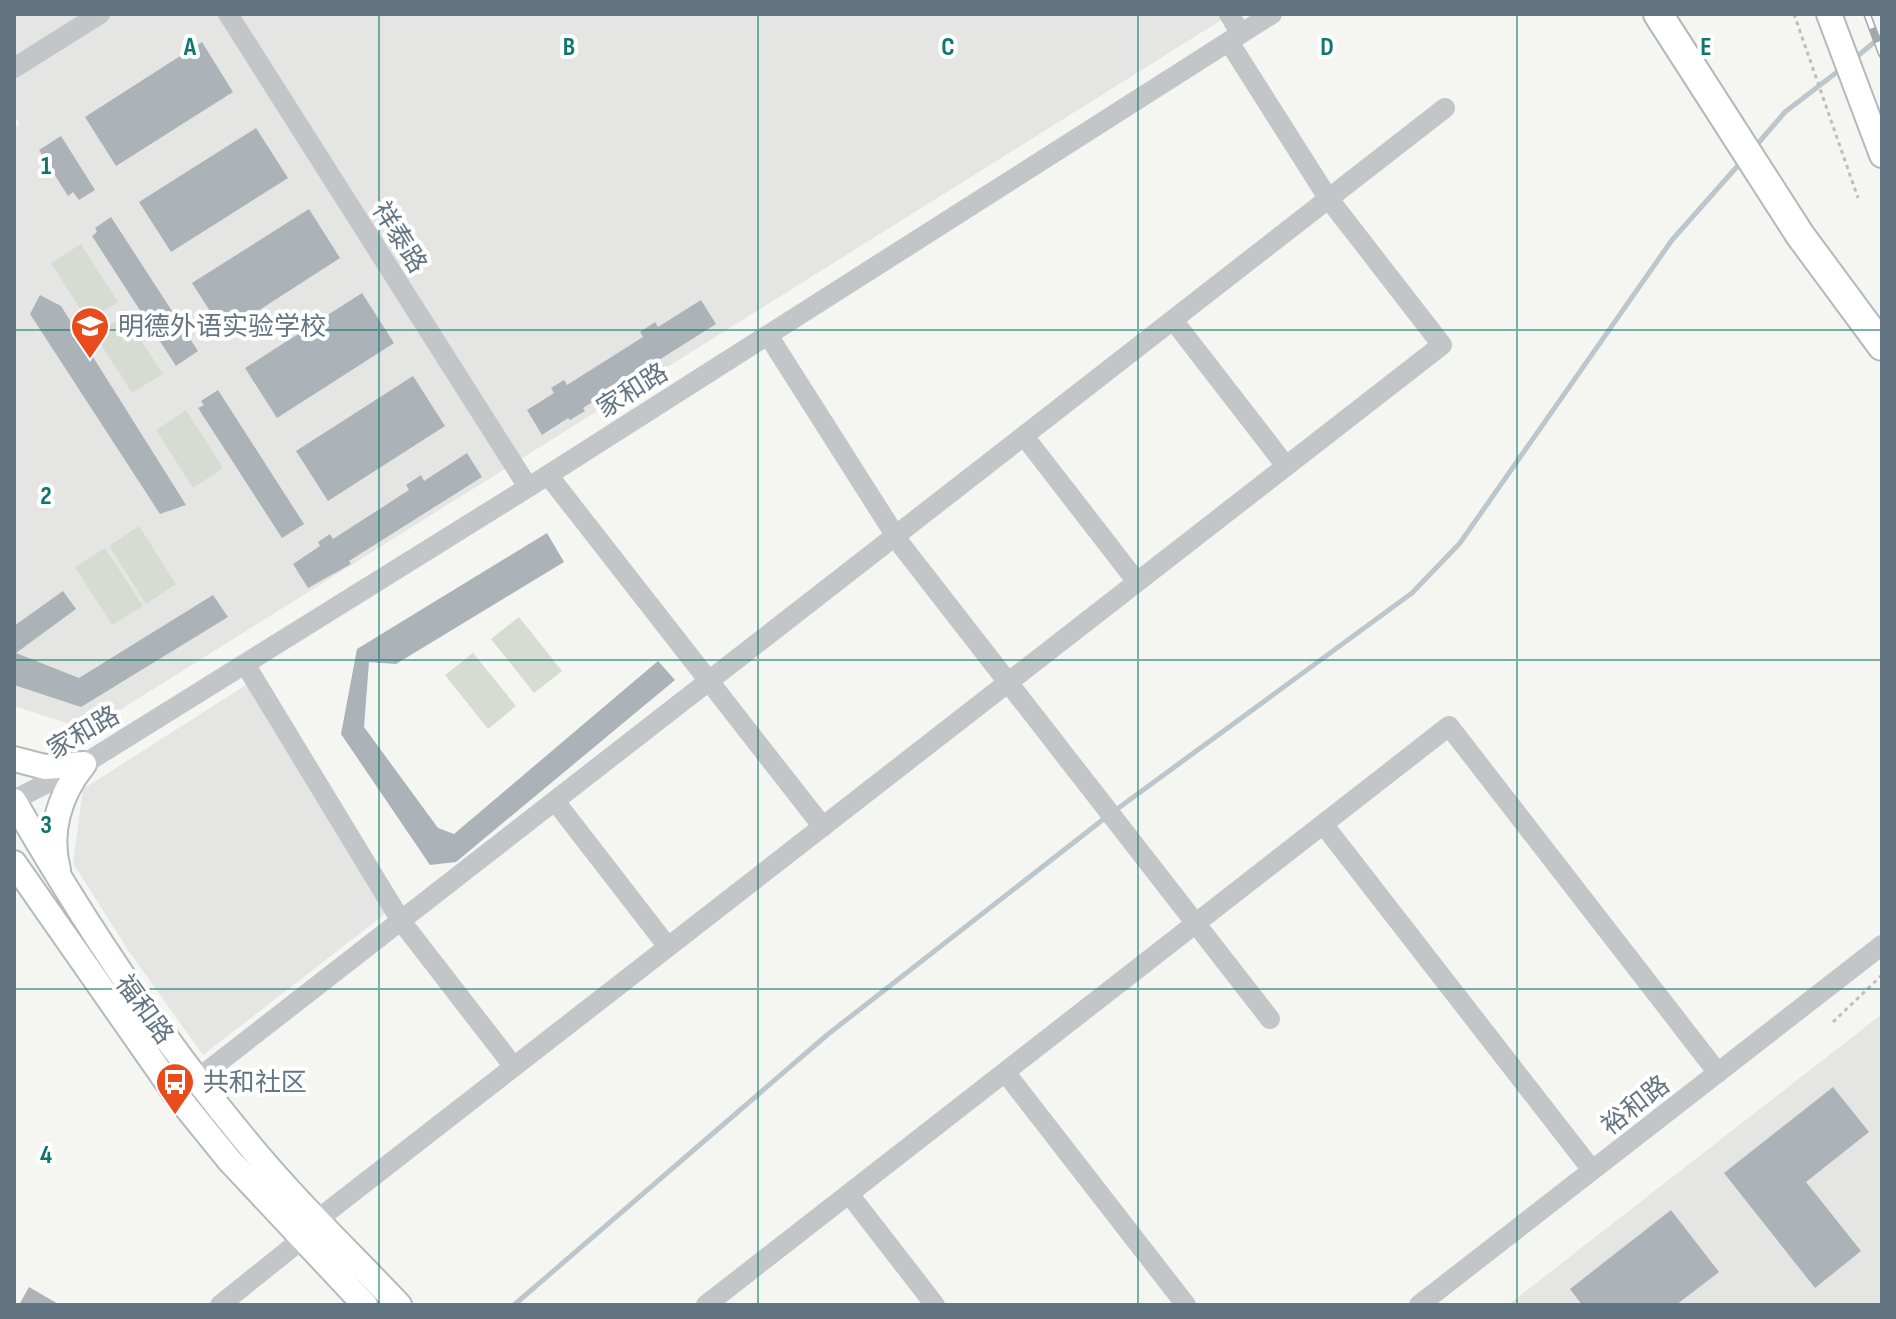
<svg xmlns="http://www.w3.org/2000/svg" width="1896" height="1319" viewBox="0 0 1896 1319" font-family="'Sofia Sans Condensed','Noto Sans SC',sans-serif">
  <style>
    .built { fill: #e5e6e4 }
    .green { fill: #d6dcd2 }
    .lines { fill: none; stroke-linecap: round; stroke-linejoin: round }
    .stream { stroke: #bbc7cc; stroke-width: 5 }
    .building { fill: #abb3b8 }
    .major-casing { stroke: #b5b9bd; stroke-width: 28 }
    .highway-casing { stroke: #b5b8bb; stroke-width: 32 }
    .path { stroke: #bcbec0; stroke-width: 3; stroke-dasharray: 4 4; stroke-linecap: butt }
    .minor { stroke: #c2c6c9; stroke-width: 20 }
    .major { stroke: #fff; stroke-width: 24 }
    .highway { stroke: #fff; stroke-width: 28 }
    .rail-casing { stroke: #a0a7ad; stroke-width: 8 }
    .rail { stroke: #fff; stroke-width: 5; stroke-dasharray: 15; stroke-linecap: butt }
    .grid { fill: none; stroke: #0f766e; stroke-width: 2; stroke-opacity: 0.55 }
    .labels { text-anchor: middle; stroke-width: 8; stroke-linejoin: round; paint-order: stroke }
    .street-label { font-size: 26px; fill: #637583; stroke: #fff }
    .poi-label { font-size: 26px; fill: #637583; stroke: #fff; text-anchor: start }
    .grid-label { font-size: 26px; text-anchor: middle; font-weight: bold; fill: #0f766e; stroke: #fff; stroke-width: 8; stroke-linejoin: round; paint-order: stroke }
  </style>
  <rect width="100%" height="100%" fill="#f5f5f1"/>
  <path class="built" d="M14,14H1231L88,730L14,706V128L20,124L14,115Z
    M246,685L385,914L203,1055L128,950L73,863L83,789Z
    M1882,1014V1305H1508Z"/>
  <path class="green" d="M81,244L118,302L88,321L51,263Z
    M125,315L163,374L132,393L95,335Z
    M186,410L223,468L193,488L156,430Z
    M139,526L176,584L146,604L109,546Z
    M105,548L143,606L112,625L75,567Z
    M519,617L562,671L534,693L491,639Z
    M473,653L516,706L488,729L445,675Z"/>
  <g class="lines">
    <path class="stream" d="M1855,58L1882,36
      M1754,148L1785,112L1841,69
      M1113,812L1412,593L1460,543L1672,240L1742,161
      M514,1305L827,1035L1105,818"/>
  </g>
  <path class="building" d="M202,42L233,92L116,166L85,117Z
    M256,128L288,178L171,252L139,202Z
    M61,136L95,190L79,200L73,192L68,196L39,150Z
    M309,209L340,258L224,333L192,283Z
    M111,217L198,351L176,366L92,236L97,232L95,228Z
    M362,293L394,343L277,418L245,368Z
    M40,295L61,306L186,505L160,514L30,314Z
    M701,300L716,324L583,408L585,411L570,420L568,418L542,435L527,410L554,393L551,388L564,380L567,385L643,337L640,332L655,322L658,327Z
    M413,376L445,426L328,501L296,451Z
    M218,390L304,524L282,538L198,408L204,405L201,401Z
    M467,453L482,477L349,561L351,564L308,588L293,564L320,546L318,542L330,534L333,539L409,490L406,485L421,475L424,481Z
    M547,533L564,562L396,664L369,662L364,727L438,828L454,834L658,661L675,680L456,862L430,865L341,734L357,649Z
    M63,591L76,609L16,653L79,678L213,595L228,617L81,707L14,685V626Z
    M1833,1087L1869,1132L1806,1182L1861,1251L1815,1288L1724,1173Z
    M1671,1210L1719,1272L1676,1305H1582L1570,1289Z
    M29,1287L60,1305H19Z"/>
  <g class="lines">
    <defs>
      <path id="major" d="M1829,14L1882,155
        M14,759L45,767L84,764
        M14,801C83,921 158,1035 246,1141C293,1199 348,1251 399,1305
        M14,863L174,1092L229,1160L365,1305
        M58,870C48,832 59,795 84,764"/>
      <path id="highway" d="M1658,14L1800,235L1882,346"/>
    </defs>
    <use href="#major" class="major-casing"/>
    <use href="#highway" class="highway-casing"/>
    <path class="path" d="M1794,14L1858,198
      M1833,1022L1882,975"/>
    <path class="minor" d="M228,14L528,487
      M1229,14L1241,34
      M14,68L100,14
      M1173,320L1286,466
      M768,335L902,546L1270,1019
      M1024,436L1137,582
      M548,475L823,827
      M245,664L401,921L514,1067
      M14,800L84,764L548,475L1272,14
      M555,801L668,947
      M1323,824L1592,1170
      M1005,1072L1186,1305
      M196,1080L1445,108
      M849,1194L935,1305
      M317,1220L1442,345L1328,198L1229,42
      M220,1305L301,1240
      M706,1305L1449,726L1718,1073
      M1419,1305L1882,945"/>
    <use href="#major" class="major"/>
    <use href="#highway" class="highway"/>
    <defs>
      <path id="rail" d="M1867,14L1882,54"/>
    </defs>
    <use href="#rail" class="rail-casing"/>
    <use href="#rail" class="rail"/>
  </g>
  <path class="grid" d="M379,14V1305M758,14V1305M1138,14V1305M1517,14V1305M14,330H1882M14,660H1882M14,989H1882"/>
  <defs>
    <symbol id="school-pin" viewBox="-11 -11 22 30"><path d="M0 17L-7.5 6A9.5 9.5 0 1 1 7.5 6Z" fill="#e94b1d" stroke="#fff"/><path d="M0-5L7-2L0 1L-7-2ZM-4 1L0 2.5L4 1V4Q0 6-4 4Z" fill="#fff"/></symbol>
    <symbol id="bus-pin" viewBox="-11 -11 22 30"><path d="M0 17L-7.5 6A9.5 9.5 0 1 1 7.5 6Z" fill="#e94b1d" stroke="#fff"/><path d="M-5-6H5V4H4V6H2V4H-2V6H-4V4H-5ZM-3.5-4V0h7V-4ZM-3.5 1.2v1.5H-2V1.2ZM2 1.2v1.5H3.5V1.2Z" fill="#fff"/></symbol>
  </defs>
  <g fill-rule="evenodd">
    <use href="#school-pin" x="68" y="304" width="44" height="60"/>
    <use href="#bus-pin" x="153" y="1060" width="44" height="60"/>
  </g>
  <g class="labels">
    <g class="street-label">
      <text transform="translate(400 237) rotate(58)" y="9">祥泰路</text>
      <text transform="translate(632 390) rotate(-32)" y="9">家和路</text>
      <text transform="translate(83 732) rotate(-30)" y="9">家和路</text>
      <text transform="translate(145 1009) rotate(54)" y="9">福和路</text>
      <text transform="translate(1635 1105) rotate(-38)" y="9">裕和路</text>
    </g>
    <g class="poi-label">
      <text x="118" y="335">明德外语实验学校</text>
      <text x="203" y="1091">共和社区</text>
    </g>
  </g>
  <g class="grid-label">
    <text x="190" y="55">A</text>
    <text x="569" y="55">B</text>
    <text x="948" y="55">C</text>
    <text x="1327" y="55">D</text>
    <text x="1706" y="55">E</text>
    <text x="46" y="174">1</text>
    <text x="46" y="504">2</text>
    <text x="46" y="833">3</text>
    <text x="46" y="1163">4</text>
  </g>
  <rect width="1896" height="1319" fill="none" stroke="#637583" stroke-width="32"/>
</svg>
